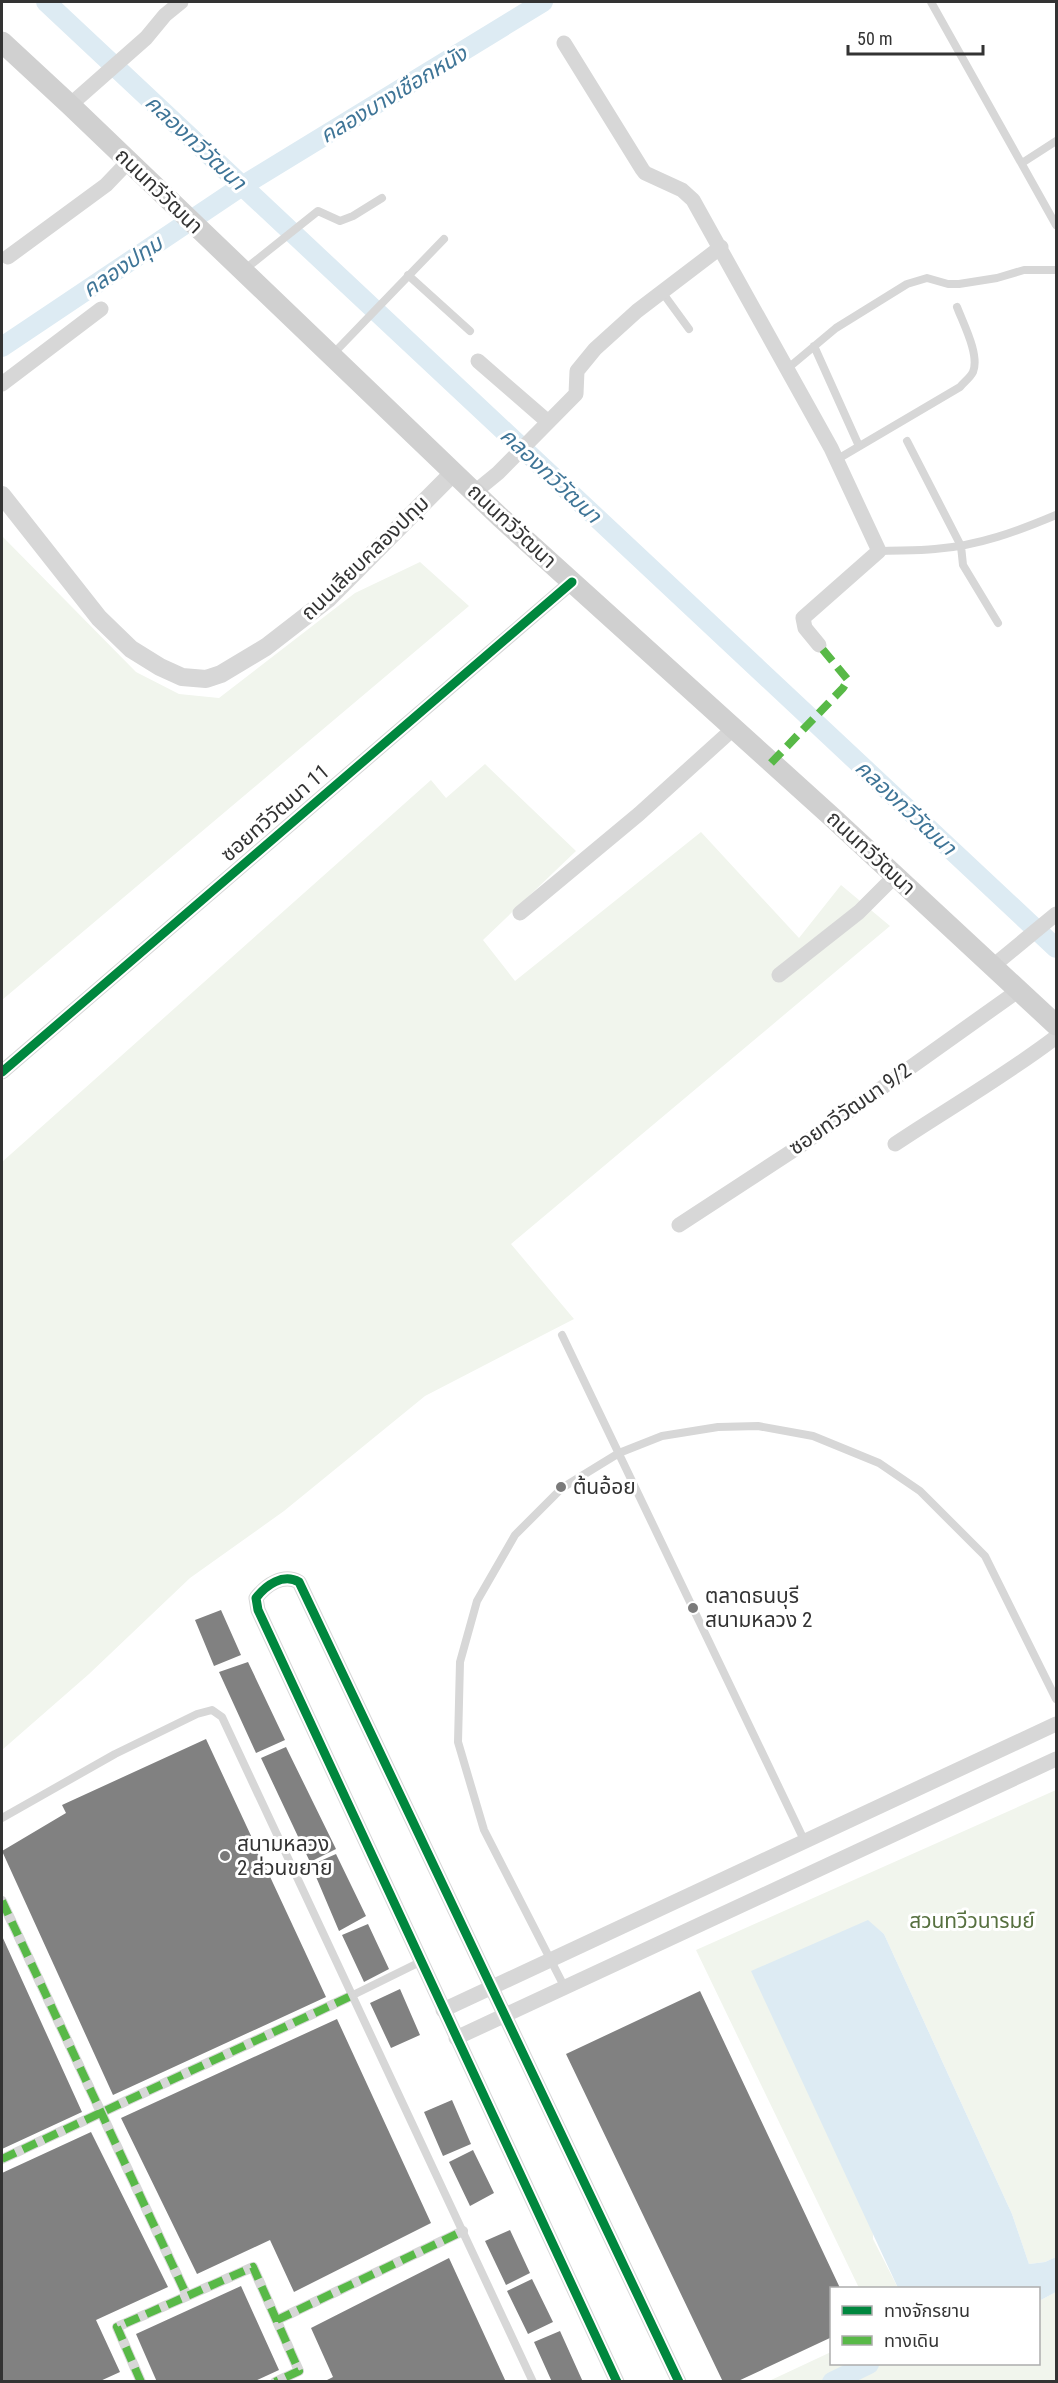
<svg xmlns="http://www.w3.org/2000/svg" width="1058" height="2383" viewBox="0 0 1058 2383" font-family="'Roboto Condensed','Noto Sans Thai',sans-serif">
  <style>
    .green { fill: #f1f5ed }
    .water { fill: #ddebf3 }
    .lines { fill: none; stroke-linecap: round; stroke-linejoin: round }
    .canal { stroke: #ddebf3; stroke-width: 20 }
    .building { fill: #818181 }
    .service { stroke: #d7d7d7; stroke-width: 8 }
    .pedestrian { stroke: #d7d7d7; stroke-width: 10 }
    .minor { stroke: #d7d7d7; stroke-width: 15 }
    .tertiary { stroke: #d7d7d7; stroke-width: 18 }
    .secondary { stroke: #d0d0d0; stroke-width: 21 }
    .quiet { stroke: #58b947; stroke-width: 8; stroke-dasharray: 15 8; stroke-linecap: butt }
    .cycleway-casing { stroke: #fff; stroke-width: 13 }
    .cycleway { stroke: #00873e; stroke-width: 9 }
    .poi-dot { fill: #7a7a7a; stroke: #fff; stroke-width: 2 }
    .labels { text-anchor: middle; stroke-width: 6; stroke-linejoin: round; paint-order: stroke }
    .street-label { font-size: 21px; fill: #333; stroke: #fff }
    .poi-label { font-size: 21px; fill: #333; stroke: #fff; text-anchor: start }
    .park-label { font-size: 21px; fill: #56703f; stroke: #fff }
    .water-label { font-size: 22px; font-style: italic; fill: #3f7597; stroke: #fff }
  </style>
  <rect width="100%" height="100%" fill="#fff"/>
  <path class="green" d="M2,536L136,672L179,694L219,698L355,593L420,562L469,606L2,1000Z
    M485,764L576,851L483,940L515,981L701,832L799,938L841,885L890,926L511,1244L574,1319L425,1396L284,1511L190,1578L89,1674L2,1750V1162L431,780L446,798Z
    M1056,1790V2257L1045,2262L1029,2264L1012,2214L884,1934L868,1921L873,2239L898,2288H859L696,1950Z
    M1056,2292V2381H769L831,2352L832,2364H1038L1039,2301Z"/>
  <path class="water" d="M868,1920L884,1934L1012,2214L1029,2264L1045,2262L1056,2257V2292L1039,2301L1038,2288H898L751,1971Z"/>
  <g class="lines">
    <path class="canal" d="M46,2L1056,948
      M2,347L242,186L543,2
      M832,2382L869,2364"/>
  </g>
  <path class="building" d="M221,1610L241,1655L214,1666L195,1620Z
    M248,1662L285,1740L256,1753L219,1672Z
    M206,1739L326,1997L113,2095L2,1851L66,1813L62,1805Z
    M286,1747L336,1849L310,1862L261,1758Z
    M336,1854L366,1916L339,1931L311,1865Z
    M368,1924L389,1969L364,1982L342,1935Z
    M2,1936L82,2112L2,2149Z
    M400,1989L420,2035L391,2048L370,2003Z
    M700,1991L840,2288H832V2337L736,2382H723L566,2054Z
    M337,2019L431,2223L294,2292L270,2240L197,2274L121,2118Z
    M452,2100L471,2144L443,2156L424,2112Z
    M91,2132L168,2287L96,2320L120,2372L98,2382H2V2173Z
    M473,2150L494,2193L470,2206L449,2162Z
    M510,2230L530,2273L506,2285L485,2241Z
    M449,2258L506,2382H323L333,2377L311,2328Z
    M532,2279L553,2322L528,2334L507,2291Z
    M241,2286L279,2370L253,2382H157L136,2334Z
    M560,2331L583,2382H552L534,2342Z"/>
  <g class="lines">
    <path class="service" d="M931,2L1056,225
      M1022,163L1056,141
      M244,270L318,211L340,221L353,216L382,198
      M408,275L470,331
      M662,292L689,329
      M814,346L859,446
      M332,355L444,239
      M787,369L836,328L907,284L927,278L948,284H959L997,278L1024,270H1056
      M907,441L961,546L963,565L998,623
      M836,460L960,387C964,382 970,378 973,372C980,355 963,323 957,307
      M879,551C898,550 917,551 935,549C978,546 1018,531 1056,515
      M562,1335L805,1842
      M2,1818L115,1754L197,1714L212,1710L222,1717L533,2382
      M565,1988L484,1830L458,1742L460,1662L477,1601L515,1535L562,1488L619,1453L662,1436L718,1427L758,1426L813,1436L879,1463L920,1491L985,1556L1056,1699
      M351,1996L420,1962"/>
    <path class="pedestrian" d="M2,1901L187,2296
      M2,2159L351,1996
      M277,2320L463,2231
      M141,2382L117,2327L253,2267L299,2371L275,2382"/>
    <path class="minor" d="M564,43L642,169L645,173L682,190L693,200L831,448L879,551L803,618L805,628L819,645
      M70,105L146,38L165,15L181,2
      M8,257L106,185L128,162
      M478,361L547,421
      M2,384L101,309
      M476,491L498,473L576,394L577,371L595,349L637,311L721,247
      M520,913L639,814L733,729
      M993,966L1056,914
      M779,975L859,912L895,876
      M2,1072L572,582
      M895,1144C949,1108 1005,1076 1056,1037
      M679,1225L803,1144L1019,990
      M443,2010L1056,1724
      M456,2038L1056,1759
      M617,2382L258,1610L256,1598C266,1585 283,1573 299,1582L679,2382"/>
    <path class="tertiary" d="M2,495L99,618L131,649L160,667L182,677L206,679L221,674L266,647L328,599L454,472"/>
    <path class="secondary" d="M2,42L70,105L500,517L833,818L1056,1025"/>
    <path class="quiet" d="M771,763L843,688L848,680L819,645
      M2,1901L187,2296
      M2,2159L351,1996
      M277,2320L463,2231
      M141,2382L117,2327L253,2267L299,2371L275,2382"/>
    <defs>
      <path id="cycleway" d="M2,1072L572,582
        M617,2382L258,1610L256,1598C266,1585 283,1573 299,1582L679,2382"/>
    </defs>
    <use href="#cycleway" class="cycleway-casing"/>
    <use href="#cycleway" class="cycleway"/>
  </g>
  <g class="poi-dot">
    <circle cx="561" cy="1487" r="6"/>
    <circle cx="693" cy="1608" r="6"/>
    <circle cx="225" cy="1856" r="6"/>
  </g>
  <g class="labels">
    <g class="street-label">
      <text transform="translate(159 191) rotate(44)" y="7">ถนนทวีวัฒนา</text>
      <text transform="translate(512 526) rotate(43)" y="7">ถนนทวีวัฒนา</text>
      <text transform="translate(365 558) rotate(-44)" y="7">ถนนเลียบคลองปทุม</text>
      <text transform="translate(275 813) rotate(-41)" y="7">ซอยทวีวัฒนา 11</text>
      <text transform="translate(871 853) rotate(43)" y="7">ถนนทวีวัฒนา</text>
      <text transform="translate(850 1109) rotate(-35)" y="7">ซอยทวีวัฒนา 9/2</text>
    </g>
    <g class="poi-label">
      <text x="573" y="1494">ต้นอ้อย</text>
      <text x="705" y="1603">ตลาดธนบุรี<tspan x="705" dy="24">สนามหลวง 2</tspan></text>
      <text x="237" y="1851">สนามหลวง<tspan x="237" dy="24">2 ส่วนขยาย</tspan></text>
    </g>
    <g class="park-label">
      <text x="972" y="1928">สวนทวีวนารมย์</text>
    </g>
    <g class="water-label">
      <text transform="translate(393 94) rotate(-31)" y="8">คลองบางเชือกหนัง</text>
      <text transform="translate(196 142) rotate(43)" y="8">คลองทวีวัฒนา</text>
      <text transform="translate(122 266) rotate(-34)" y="8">คลองปทุม</text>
      <text transform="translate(551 475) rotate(43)" y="8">คลองทวีวัฒนา</text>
      <text transform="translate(906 807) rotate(43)" y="8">คลองทวีวัฒนา</text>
    </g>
  </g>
  <rect width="1058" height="2383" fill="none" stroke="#333333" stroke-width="6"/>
  <rect x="830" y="2287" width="210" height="78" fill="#ffffff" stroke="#adadad" stroke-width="1.5"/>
  <rect x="842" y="2306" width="30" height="9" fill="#00873e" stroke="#adadad" stroke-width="1.5"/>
  <text x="884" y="2317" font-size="18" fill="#333333">ทางจักรยาน</text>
  <rect x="842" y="2336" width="30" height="9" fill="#58b947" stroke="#adadad" stroke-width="1.5"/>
  <text x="884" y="2347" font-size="18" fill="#333333">ทางเดิน</text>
  <path d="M848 45v9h135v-9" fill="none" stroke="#333333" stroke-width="3"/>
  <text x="857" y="45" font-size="18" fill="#333333" stroke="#ffffff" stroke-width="4.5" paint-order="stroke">50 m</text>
</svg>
